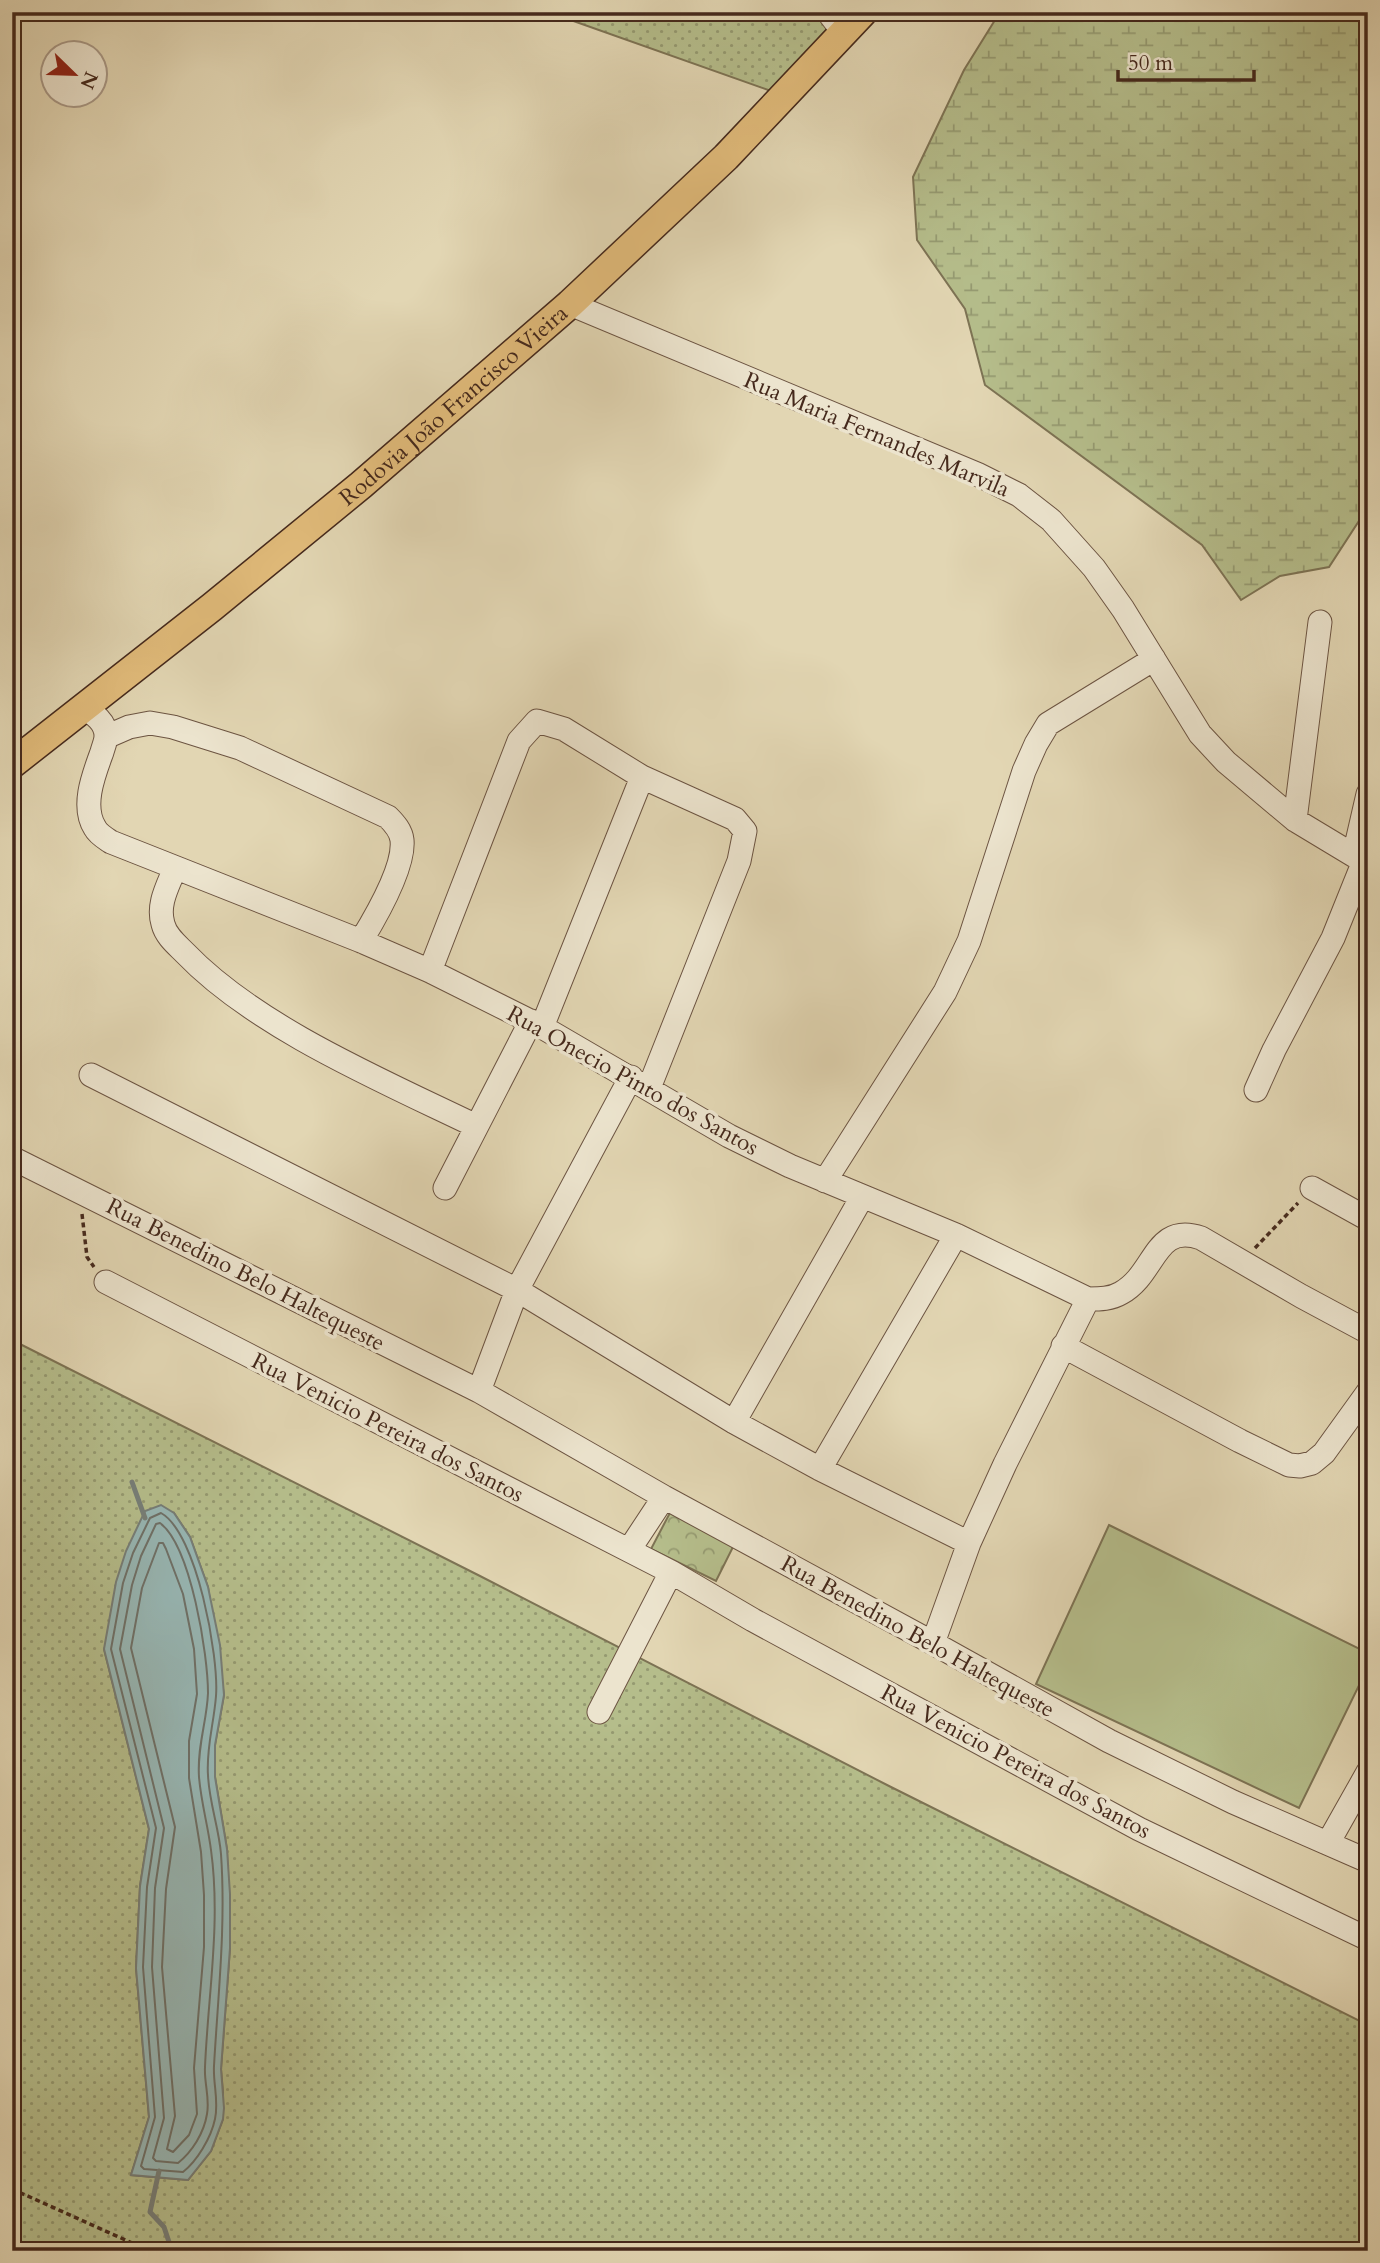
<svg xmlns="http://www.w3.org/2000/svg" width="1380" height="2263" viewBox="0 0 1380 2263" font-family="Cardo,serif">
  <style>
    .grass { fill: url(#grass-dots); stroke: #7d7354; stroke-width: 2; fill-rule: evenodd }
    .wetland { fill: url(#wetland-marsh); stroke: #7d7354; stroke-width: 2 }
    .park { fill: url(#park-crowns); stroke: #7d7354; stroke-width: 2 }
    .pitch { fill: #b5bd8b; stroke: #7d7354; stroke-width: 2 }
    .water { fill: #97b7b5; stroke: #767e78; stroke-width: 2 }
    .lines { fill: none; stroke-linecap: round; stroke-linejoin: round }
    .shore { stroke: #6e7068; stroke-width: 2 }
    .stream { stroke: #767e78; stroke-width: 5 }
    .minor-casing { stroke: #6c5442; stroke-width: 25 }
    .major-casing { stroke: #45291c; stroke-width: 31 }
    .path { stroke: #45291c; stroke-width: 3.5; stroke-dasharray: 5 3.5; stroke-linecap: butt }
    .minor { stroke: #ece4ce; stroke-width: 23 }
    .major { stroke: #e1bb7a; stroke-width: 28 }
    .labels { text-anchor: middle; stroke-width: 7; stroke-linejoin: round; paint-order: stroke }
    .street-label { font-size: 23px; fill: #45291c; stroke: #ece4ce }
  </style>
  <defs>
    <pattern id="grass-dots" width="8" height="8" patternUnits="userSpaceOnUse" patternTransform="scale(1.75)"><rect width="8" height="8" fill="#b5bd8b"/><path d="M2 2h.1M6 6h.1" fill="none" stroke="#959a71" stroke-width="1.8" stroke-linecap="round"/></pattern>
    <pattern id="wetland-marsh" width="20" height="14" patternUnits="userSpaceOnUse" patternTransform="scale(1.75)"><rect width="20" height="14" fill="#b5bd8b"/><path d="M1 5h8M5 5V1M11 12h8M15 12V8" fill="none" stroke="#959a71"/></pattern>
    <pattern id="park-crowns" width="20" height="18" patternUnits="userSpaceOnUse" patternTransform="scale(1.75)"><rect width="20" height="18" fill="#b5bd8b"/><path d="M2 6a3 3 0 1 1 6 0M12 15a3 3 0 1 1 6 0" fill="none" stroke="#959a71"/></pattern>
  </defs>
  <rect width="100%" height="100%" fill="#e2d6b3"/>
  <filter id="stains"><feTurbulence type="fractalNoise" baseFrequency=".00286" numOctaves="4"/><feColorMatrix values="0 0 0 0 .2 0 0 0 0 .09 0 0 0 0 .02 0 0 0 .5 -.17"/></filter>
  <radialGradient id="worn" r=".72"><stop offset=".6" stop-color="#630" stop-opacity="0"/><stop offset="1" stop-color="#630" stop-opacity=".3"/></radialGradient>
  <path class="grass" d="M548,12H848L771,91Z
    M12,1340L480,1576L889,1786L1368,2025V2251H12ZM174,1513L190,1537L208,1587L224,1695L215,1745V1777L227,1849L230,1948L221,2069L223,2092V2119L211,2151L188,2180L131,2175L149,2117L136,1968L140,1886L149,1829L104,1649Z"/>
  <path class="wetland" d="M1000,12H1368V507L1329,567L1280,576L1241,600L1202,545L985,385L965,309L917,240L913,177L964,70Z"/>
  <path class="park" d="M673,1507L736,1541L716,1581L651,1549Z"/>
  <path class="pitch" d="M1109,1525L1368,1653V1667L1299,1808L1036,1684Z"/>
  <path class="water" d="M161,1505L174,1513L190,1537L208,1587L220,1645L224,1695L215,1745V1777L227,1849L230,1894V1948L221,2069L224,2108L223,2119L211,2151L188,2180L131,2175L149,2117L136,1968L140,1886L149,1829L104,1649L116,1582L126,1551L145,1511Z"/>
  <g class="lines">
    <path class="shore" d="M161,1513C197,1533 219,1657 216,1696C214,1723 206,1748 208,1775C209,1802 219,1828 221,1854C226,1926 218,1995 214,2066C213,2084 219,2101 215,2119C211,2138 197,2161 183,2172L144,2169L141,2166L155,2117L143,1967L147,1887L156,1828L111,1649L123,1583L133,1553L150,1518Z
      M160,1523C191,1546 208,1655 208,1693C207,1721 197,1746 199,1777C201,1802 208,1826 211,1850C221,1923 208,1995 205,2067C204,2083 210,2098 207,2114C204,2133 192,2152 178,2163L156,2161L153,2158L164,2118L152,1967L155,1888L164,1828L120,1649L132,1585L141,1556L156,1524Z
      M159,1543H163L166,1549L183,1594L194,1649L197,1694L189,1741V1778L201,1852L204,1895V1947L194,2068L197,2114L189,2135L173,2152L167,2149L175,2116L162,1967L166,1889L175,1827L131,1648L142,1588Z"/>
    <path class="stream" d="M132,1482L145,1518
      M159,2171L150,2212L164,2227L172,2251"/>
    <defs>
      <path id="minor" d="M828,12L844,33
        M570,304L977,474L1019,495L1051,520L1094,568L1123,609L1200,734L1226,762L1295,820L1368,864
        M83,707C94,714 106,722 106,736C106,741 103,748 102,752C94,774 81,806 95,828C98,834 105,838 111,842L361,941L430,971L542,1027L729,1136L790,1166L956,1235L1088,1299C1100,1299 1111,1299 1121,1293C1156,1274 1154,1222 1201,1238L1301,1296L1368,1332
        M106,737L129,727L150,723L173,727L240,748L388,817C395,824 401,831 402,840C405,867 375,918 361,941
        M1295,820L1320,622
        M1354,855L1368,794
        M175,868C168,886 157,904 163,924C166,936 176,944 185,953C256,1027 383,1081 476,1126
        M430,971L519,741L537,721L564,729L642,777L735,819L745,831L739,861L649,1088
        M542,1027L642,777
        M91,1075L517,1290L734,1422L820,1469L969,1543
        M1256,1090L1274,1050L1333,938L1364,861
        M12,1158L479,1391L664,1497L933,1643L1109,1741L1233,1802L1368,1861
        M825,1181L945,992L969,941L1024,771L1036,744L1048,724L1154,659
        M445,1188L531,1021
        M1312,1188L1368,1219
        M106,1282L671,1572L753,1620L1139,1829L1368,1939
        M1063,1346L1240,1441L1289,1465L1300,1466L1312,1463L1324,1453L1368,1392
        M479,1391L517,1290L631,1077
        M734,1422L862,1197
        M820,1469L956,1235
        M629,1550L664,1497
        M933,1643L969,1543L1005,1464L1088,1299
        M599,1712L671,1572
        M1328,1843L1368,1772"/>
      <g id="major">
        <path id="s1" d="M12,764L212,607L361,485L570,304L726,157L863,12"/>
      </g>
    </defs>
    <use href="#minor" class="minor-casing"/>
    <use href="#major" class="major-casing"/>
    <path class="path" d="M82,1214L87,1257L94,1267
      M1255,1248L1298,1203
      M12,2189L150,2251"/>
    <use href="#minor" class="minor"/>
    <use href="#major" class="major"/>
  </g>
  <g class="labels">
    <g class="street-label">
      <text dy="8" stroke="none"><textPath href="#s1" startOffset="569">Rodovia João Francisco Vieira</textPath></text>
      <text transform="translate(877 434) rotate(23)" y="8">Rua Maria Fernandes Marvila</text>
      <text transform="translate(633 1080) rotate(29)" y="8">Rua Onecio Pinto dos Santos</text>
      <text transform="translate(246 1274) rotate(27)" y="8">Rua Benedino Belo Haltequeste</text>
      <text transform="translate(388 1427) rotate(27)" y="8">Rua Venicio Pereira dos Santos</text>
      <text transform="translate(918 1636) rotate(29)" y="8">Rua Benedino Belo Haltequeste</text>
      <text transform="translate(1016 1761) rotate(28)" y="8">Rua Venicio Pereira dos Santos</text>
    </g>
  </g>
  <rect width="1380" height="2263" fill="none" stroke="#e2d6b3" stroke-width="42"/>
  <rect x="14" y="14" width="1352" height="2235" fill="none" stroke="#45291c" stroke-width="3.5"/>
  <rect x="21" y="21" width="1338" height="2221" fill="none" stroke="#45291c" stroke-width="2"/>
  <g transform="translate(74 74) rotate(113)"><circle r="33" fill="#ece4ce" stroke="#a99987" stroke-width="2"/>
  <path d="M0-5L12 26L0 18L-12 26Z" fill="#8f2418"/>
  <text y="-10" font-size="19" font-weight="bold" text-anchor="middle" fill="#45291c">N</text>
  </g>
  <path d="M1118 70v10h136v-10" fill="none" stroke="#45291c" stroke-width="3.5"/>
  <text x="1128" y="70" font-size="21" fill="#45291c" stroke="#ece4ce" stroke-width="5" paint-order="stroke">50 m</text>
  <rect width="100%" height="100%" filter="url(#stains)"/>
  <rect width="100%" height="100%" fill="url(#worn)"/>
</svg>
